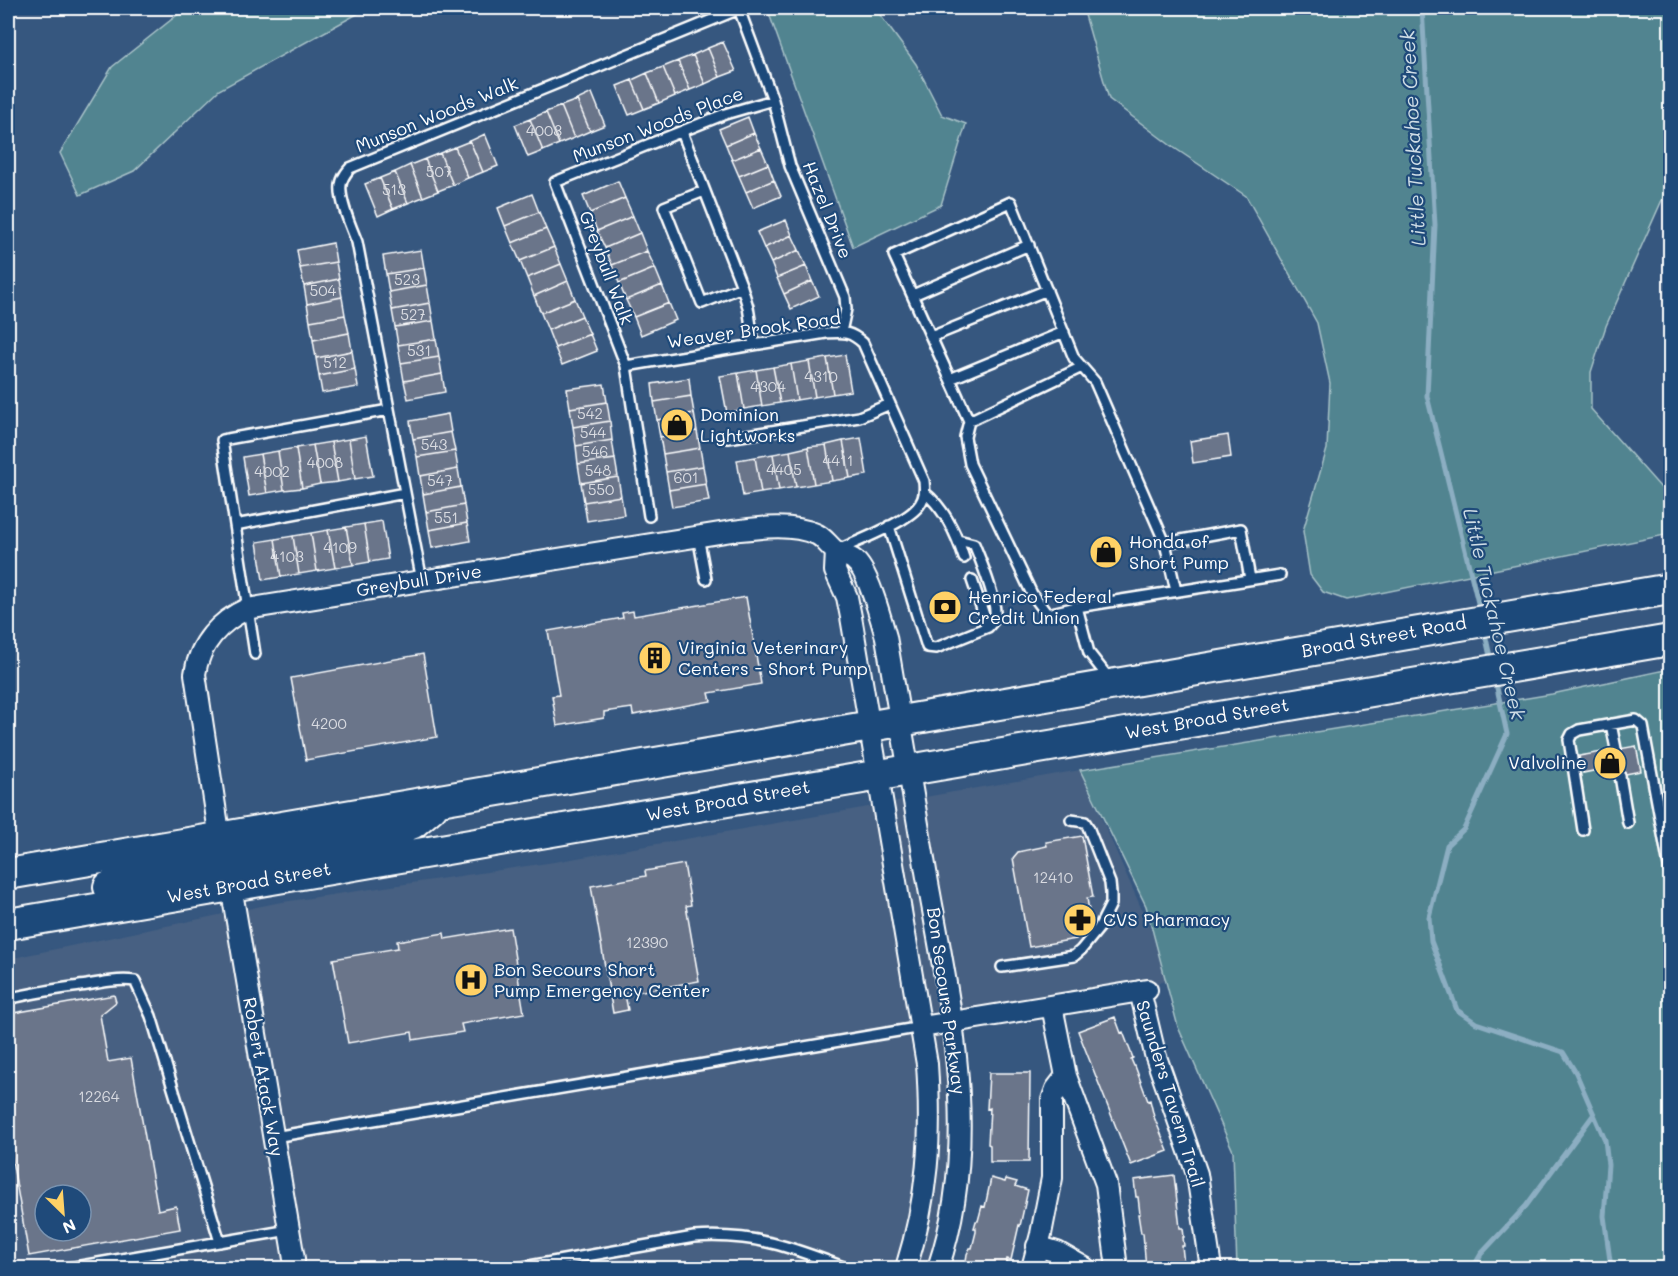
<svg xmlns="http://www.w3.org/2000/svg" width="1678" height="1276" viewBox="0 0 1678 1276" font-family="Mali,sans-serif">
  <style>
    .built { fill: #466082; fill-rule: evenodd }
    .green { fill: #518490; stroke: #a8c2c8; stroke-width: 1.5 }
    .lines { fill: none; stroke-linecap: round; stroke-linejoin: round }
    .stream { stroke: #8caec2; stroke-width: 5 }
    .building { fill: #6b758a; stroke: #fff; stroke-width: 1.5; fill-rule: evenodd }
    .lane-casing { stroke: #fff; stroke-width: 14 }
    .street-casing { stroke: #fff; stroke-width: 24 }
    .primary-casing { stroke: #fff; stroke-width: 34 }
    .lane { stroke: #1f4a7a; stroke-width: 9 }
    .street { stroke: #1f4a7a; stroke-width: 20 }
    .primary { stroke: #1f4a7a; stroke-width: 30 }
    .labels { text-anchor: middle; stroke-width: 4.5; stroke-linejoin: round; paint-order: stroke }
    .number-label { font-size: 15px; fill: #dadce2 }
    .street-label { font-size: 18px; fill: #fff; stroke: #1f4a7a }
    .poi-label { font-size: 18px; fill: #fff; stroke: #1f4a7a; text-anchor: start }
    .water-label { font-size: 20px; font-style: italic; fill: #cfdde6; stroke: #1f4a7a }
  </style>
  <rect width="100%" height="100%" fill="#36577f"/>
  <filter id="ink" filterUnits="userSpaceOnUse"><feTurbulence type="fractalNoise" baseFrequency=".0167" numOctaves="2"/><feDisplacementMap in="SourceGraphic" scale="12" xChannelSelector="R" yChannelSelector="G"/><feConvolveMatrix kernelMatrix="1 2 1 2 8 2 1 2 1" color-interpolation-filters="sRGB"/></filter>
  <g filter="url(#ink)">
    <path class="built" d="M1080,770L1173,980L952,1021L958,1094L936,1268H8V959L276,903L554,862ZM45,1195H81V1231H45Z"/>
    <path class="green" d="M186,8H368L219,90L134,171L80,195L60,153L112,67Z
      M767,8H875L916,64L942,115L966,124L941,205L853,247Z
      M1083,8H1670V182L1606,326L1591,372V409L1670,498V534L1346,600L1323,592L1310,575L1303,531L1327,449L1330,383L1317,323L1246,196L1170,145L1109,99Z
      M1670,669V1268H1237L1233,1151L1178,1027L1146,906L1080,770L1552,694Z"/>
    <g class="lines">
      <path class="stream" d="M1422,8L1435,225L1427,396L1480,611
        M1484,629L1491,661
        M1495,679L1507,734L1464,829L1447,845L1429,917L1431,941L1457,1010L1476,1023L1563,1052L1576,1073L1605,1140L1608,1165L1604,1216L1611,1268
        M1473,1268L1481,1254L1526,1206L1594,1114"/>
    </g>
    <path class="building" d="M723,42L736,71L720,77L708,48Z
      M708,48L720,77L705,84L693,55Z
      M693,55L705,84L690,90L678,61Z
      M678,61L690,90L675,96L663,67Z
      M663,67L675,96L659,103L647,73Z
      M647,73L659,103L644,109L632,80Z
      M632,80L644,109L629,115L617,86Z
      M592,93L605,125L590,131L577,100Z
      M577,100L590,131L574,138L561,106Z
      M561,106L574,138L559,144L546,112Z
      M546,112L559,144L543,151L530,119Z
      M748,117L754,133L726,145L719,129Z
      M530,119L543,151L528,157L515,125Z
      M754,133L761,148L732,160L726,145Z
      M485,134L498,166L483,172L470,141Z
      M470,141L483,172L468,178L455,147Z
      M455,147L468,178L453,185L440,153Z
      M761,148L768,164L739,176L732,160Z
      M440,153L453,185L438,191L425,159Z
      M425,159L438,191L423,197L410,165Z
      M768,164L774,180L746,192L739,176Z
      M410,165L423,197L408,203L395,172Z
      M395,172L408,203L393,209L380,178Z
      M380,178L393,209L378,216L365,184Z
      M774,180L781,196L753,208L746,192Z
      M618,181L625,198L590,213L583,196Z
      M532,194L539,212L505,226L498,208Z
      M625,198L633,216L597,231L590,213Z
      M539,212L546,229L512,243L505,226Z
      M633,216L640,233L605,248L597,231Z
      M786,220L792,235L764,248L757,232Z
      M546,229L554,247L520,261L512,243Z
      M640,233L647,251L612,265L605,248Z
      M792,235L799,250L771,263L764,248Z
      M333,243L336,262L300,268L297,250Z
      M554,247L561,264L527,278L520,261Z
      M421,250L424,268L386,274L383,256Z
      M799,250L806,266L777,278L771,263Z
      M647,251L655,268L619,283L612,265Z
      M336,262L339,279L304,286L300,268Z
      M561,264L568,281L534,296L527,278Z
      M806,266L812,281L784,294L777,278Z
      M424,268L427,285L389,292L386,274Z
      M655,268L662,285L626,300L619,283Z
      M339,279L342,297L307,304L304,286Z
      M568,281L575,299L541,313L534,296Z
      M812,281L819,296L791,309L784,294Z
      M427,285L430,303L392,310L389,292Z
      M662,285L669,303L634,317L626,300Z
      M342,297L345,315L310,321L307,304Z
      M575,299L582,316L548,330L541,313Z
      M430,303L433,321L395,327L392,310Z
      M669,303L676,320L641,335L634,317Z
      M345,315L349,333L313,340L310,321Z
      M582,316L590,334L555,348L548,330Z
      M433,321L436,339L398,345L395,327Z
      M349,333L352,351L316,358L313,340Z
      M590,334L597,351L562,365L555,348Z
      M436,339L439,357L401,363L398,345Z
      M352,351L355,369L319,376L316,358Z
      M845,355L851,391L833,394L827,358Z
      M439,357L442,374L404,381L401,363Z
      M827,358L833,394L815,397L809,361Z
      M809,361L815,397L797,400L791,364Z
      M791,364L797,400L780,403L773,367Z
      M773,367L780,403L762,406L756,370Z
      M355,369L358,387L322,393L319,376Z
      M756,370L762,406L744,409L738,373Z
      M738,373L744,409L727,413L720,376Z
      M442,374L445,392L408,399L404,381Z
      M689,378L691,396L654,402L652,384Z
      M604,384L607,402L570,408L567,389Z
      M691,396L694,413L657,420L654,402Z
      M607,402L610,421L573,427L570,408Z
      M694,413L697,431L660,437L657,420Z
      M448,414L451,432L413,439L410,421Z
      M610,421L612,440L576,446L573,427Z
      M697,431L700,448L663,454L660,437Z
      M451,432L455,451L417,457L413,439Z
      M1228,435L1231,457L1193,463L1190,441Z
      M366,436L373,476L355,479L349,439Z
      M861,438L867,475L850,478L843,441Z
      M349,439L355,479L338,482L331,442Z
      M612,440L615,459L578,464L576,446Z
      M843,441L850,478L832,481L826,445Z
      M331,442L338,482L320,484L313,445Z
      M313,445L320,484L302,488L296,448Z
      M826,445L832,481L814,484L808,447Z
      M808,447L814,484L796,487L790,451Z
      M296,448L302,488L284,490L278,451Z
      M700,448L703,466L666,472L663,454Z
      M278,451L284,490L267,493L260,454Z
      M455,451L458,469L420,476L417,457Z
      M790,451L796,487L779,490L773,454Z
      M260,454L267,493L249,496L243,457Z
      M773,454L779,490L761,493L755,457Z
      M755,457L761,493L743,496L737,460Z
      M615,459L618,477L581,483L578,464Z
      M703,466L706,484L669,490L666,472Z
      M458,469L461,487L423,494L420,476Z
      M618,477L621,496L584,502L581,483Z
      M706,484L709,501L672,507L669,490Z
      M461,487L464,505L426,512L423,494Z
      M621,496L624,515L587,521L584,502Z
      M464,505L467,523L429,530L426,512Z
      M382,521L388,559L370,562L364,524Z
      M467,523L470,541L432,548L429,530Z
      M364,524L370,562L353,565L346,527Z
      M346,527L353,565L335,568L328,530Z
      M328,530L335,568L317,571L311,533Z
      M311,533L317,571L299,574L293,536Z
      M293,536L299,574L281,577L275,539Z
      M275,539L281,577L263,580L257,542Z
      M746,597L761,684L709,693L711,701L633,715L632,708L604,712V718L557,726L552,696L559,695L548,631L623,618L622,613L633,611L634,616Z
      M423,654L437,737L306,760L291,678Z
      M1636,746L1641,771L1605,778L1603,769L1583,773L1579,756Z
      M1082,836L1093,897L1087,898L1090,917L1076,939L1029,947L1013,858L1018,852L1047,846L1046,842Z
      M684,864L691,905L686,906L699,981L625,994L628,1010L613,1013L591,886L646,876L645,871Z
      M510,928L524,1013L461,1024L463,1032L413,1040L412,1032L348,1043L333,959L398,948L397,941L444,933L445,939Z
      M114,995L116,1002L100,1015L108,1062L131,1058L158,1210L176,1206L180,1229L29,1256L8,1137V1014ZM45,1195H81V1231H45Z
      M1115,1017L1121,1033L1123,1032L1133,1058L1131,1059L1134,1066H1135L1148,1101L1150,1100L1154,1117L1168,1151L1131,1165L1078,1031Z
      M989,1073H1030L1029,1162H990V1145L988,1144L990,1108L987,1109Z
      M1174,1175L1180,1228H1183L1184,1237H1183L1184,1246H1182L1184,1264L1187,1263L1188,1268H1146L1143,1233H1141L1138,1214H1140L1138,1197H1136L1134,1180Z
      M991,1178L1005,1182L1006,1179L1017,1182L1015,1186L1028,1190L1020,1226L1019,1225L1011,1260L1007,1259L1005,1268H965L967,1254L970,1248H972L976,1232V1228H974L976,1221H978L982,1206L985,1207Z"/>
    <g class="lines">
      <defs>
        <path id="lane" d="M682,132L742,287L748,307L754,345
          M704,191L664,207L702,303L742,287
          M913,295L1029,245
          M931,337L1047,290
          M626,366L826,333C844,332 850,331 863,343L924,481C925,490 925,497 920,504C910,521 858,541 838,550
          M1082,367L969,421L894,255L1011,202L1074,358L1095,382L1165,543
          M950,379L1064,332
          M389,410L222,440L235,525L405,493
          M969,421L965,437L970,464L1032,594L1047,614L1077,607
          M728,438L859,417L890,404
          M925,493C945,509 956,533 964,558
          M649,516L626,366L555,182L725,114L773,100
          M235,525L255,654
          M889,526L927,647L936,648L988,627C989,626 993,621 994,620C1000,606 980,559 974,544L958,540
          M698,536L706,579
          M972,580L988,627
          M422,581L357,242C351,227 339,200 341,185C342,177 346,173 350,168L739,9L773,100L790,166L845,297L846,309L841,332
          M1176,591L1165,543L1241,529L1250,579
          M1111,681L1089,653L1077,607L1280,575
          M1611,724L1616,749
          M1620,776L1628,823
          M1583,830L1569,740L1572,734L1579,730L1636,720L1643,726L1670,872
          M1002,967L1074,956L1081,950L1099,928L1111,904V893L1110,883L1088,827L1085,822L1071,820
          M8,999C34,992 60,989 87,985C103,982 119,979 135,981L151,1016L220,1242
          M274,1137L922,1027
          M69,1268L289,1230
          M518,1268L694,1237C754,1233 791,1247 846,1268"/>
        <path id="street" d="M836,551L835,571L847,597L851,617L927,1064C932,1138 928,1197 906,1268
          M220,839L195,674C199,644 220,621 247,609L732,531C759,528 790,523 816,534C824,537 829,547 837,552C842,555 849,556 854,560C868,570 881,619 886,637C900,719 914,801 928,883C951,1010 981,1142 938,1268
          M231,886L294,1259V1268
          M1140,991L1155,1054L1197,1174L1211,1268
          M1052,1006L1066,1076L1106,1184L1117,1268
          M922,1027L1147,990
          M1037,1246L1057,1252L1085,1268
          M1032,1268L1041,1234L1052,1178V1100L1056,1089L1066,1076"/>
        <path id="primary" d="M8,874L1670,589
          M231,886L232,869L239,862L249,859L391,832L413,823L432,807
          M109,887L208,866L220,839
          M8,924L1670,640"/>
      </defs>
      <use href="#lane" class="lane-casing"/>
      <use href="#street" class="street-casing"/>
      <use href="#primary" class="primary-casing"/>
      <use href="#lane" class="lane"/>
      <use href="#street" class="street"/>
      <use href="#primary" class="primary"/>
    </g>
  </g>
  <defs>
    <symbol id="shop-disc" viewBox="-11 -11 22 22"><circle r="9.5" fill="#ffd166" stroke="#1f4a7a"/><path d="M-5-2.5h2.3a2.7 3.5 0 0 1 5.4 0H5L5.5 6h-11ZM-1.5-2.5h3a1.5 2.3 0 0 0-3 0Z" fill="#111"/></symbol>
    <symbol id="bank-disc" viewBox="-11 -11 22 22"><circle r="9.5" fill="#ffd166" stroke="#1f4a7a"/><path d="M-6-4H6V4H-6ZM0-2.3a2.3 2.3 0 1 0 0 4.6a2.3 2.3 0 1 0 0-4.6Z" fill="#111"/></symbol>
    <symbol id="building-disc" viewBox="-11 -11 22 22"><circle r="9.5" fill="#ffd166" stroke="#1f4a7a"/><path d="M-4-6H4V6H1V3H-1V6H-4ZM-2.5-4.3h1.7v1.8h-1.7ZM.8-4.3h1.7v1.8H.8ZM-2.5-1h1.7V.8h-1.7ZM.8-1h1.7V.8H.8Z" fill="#111"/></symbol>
    <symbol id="pharmacy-disc" viewBox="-11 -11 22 22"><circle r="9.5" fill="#ffd166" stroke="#1f4a7a"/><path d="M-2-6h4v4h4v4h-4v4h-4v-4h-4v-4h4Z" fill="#111"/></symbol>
    <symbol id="hospital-disc" viewBox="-11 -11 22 22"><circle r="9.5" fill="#ffd166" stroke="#1f4a7a"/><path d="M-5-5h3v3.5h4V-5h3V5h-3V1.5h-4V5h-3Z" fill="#111"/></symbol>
  </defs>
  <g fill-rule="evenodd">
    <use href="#shop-disc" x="658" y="406" width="38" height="38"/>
    <use href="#shop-disc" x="1087" y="533" width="38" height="38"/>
    <use href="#bank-disc" x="926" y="588" width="38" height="38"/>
    <use href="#building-disc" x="636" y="639" width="38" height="38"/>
    <use href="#shop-disc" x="1591" y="744" width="38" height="38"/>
    <use href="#pharmacy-disc" x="1061" y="901" width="38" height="38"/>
    <use href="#hospital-disc" x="452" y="961" width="38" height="38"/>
  </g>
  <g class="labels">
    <g class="number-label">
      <text x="544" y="136">4003</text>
      <text x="439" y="177">507</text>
      <text x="394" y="195">513</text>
      <text x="407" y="285">523</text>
      <text x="323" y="296">504</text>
      <text x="413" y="320">527</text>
      <text x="419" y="356">531</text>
      <text x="335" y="368">512</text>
      <text x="821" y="382">4310</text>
      <text x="768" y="392">4304</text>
      <text x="590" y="419">542</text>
      <text x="593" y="438">544</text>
      <text x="434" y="450">543</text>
      <text x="595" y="457">546</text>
      <text x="838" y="466">4411</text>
      <text x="325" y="468">4008</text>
      <text x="784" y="475">4405</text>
      <text x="598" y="476">548</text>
      <text x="272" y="477">4002</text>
      <text x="686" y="483">601</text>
      <text x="440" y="486">547</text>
      <text x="601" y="495">550</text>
      <text x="446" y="523">551</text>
      <text x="340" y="553">4109</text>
      <text x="287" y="562">4103</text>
      <text x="329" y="729">4200</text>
      <text x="1053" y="883">12410</text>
      <text x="647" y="948">12390</text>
      <text x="99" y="1102">12264</text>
    </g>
    <g class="street-label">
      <text transform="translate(437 115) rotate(-22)" y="6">Munson Woods Walk</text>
      <text transform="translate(658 125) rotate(-21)" y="6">Munson Woods Place</text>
      <text transform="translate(827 210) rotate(68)" y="6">Hazel Drive</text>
      <text transform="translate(606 268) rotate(69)" y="6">Greybull Walk</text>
      <text transform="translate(754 330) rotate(-8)" y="6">Weaver Brook Road</text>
      <text transform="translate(419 581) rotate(-9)" y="6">Greybull Drive</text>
      <text transform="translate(1384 637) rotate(-10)" y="6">Broad Street Road</text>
      <text transform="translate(1207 719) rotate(-10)" y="6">West Broad Street</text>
      <text transform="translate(728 801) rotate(-10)" y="6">West Broad Street</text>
      <text transform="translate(249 883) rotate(-10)" y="6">West Broad Street</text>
      <text transform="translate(946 1001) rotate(82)" y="6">Bon Secours Parkway</text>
      <text transform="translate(263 1077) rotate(80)" y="6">Robert Atack Way</text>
      <text transform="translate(1170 1094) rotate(73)" y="6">Saunders Tavern Trail</text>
    </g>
    <g class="poi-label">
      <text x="700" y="421">Dominion<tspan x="700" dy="21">Lightworks</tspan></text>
      <text x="1129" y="548">Honda of<tspan x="1129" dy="21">Short Pump</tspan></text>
      <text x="968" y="603">Henrico Federal<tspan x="968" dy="21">Credit Union</tspan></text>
      <text x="678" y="654">Virginia Veterinary<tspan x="678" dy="21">Centers - Short Pump</tspan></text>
      <text x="1587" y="769" text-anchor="end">Valvoline</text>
      <text x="1103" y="926">CVS Pharmacy</text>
      <text x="494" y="976">Bon Secours Short<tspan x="494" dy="21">Pump Emergency Center</tspan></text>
    </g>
    <g class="water-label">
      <text transform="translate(1413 138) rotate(-93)" y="7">Little Tuckahoe Creek</text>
      <text transform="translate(1494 614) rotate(77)" y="7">Little Tuckahoe Creek</text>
    </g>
  </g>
  <rect width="1678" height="1276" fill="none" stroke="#1f4a7a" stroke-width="30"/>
  <rect x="15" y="15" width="1648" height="1246" fill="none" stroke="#fff" stroke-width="2" filter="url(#ink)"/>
  <g transform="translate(63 1213) rotate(155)"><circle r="28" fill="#1f4a7a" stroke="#7992af" stroke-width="1.5"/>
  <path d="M0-4.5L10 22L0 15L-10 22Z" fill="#ffd166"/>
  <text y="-9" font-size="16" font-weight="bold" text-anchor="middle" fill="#ffffff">N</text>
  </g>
</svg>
